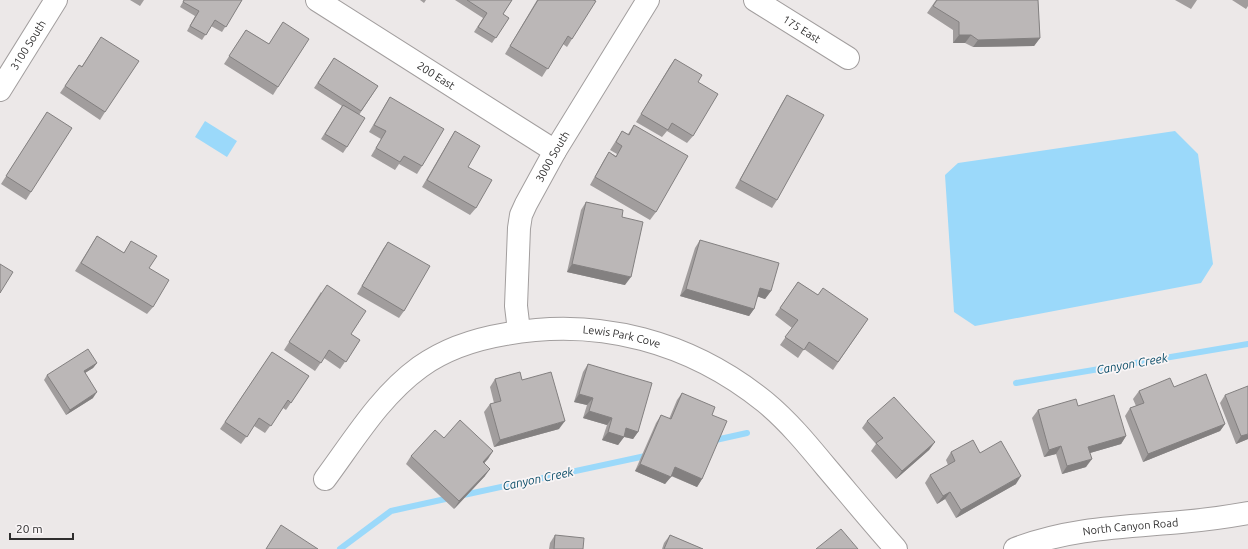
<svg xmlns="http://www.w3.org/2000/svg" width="1248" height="549" viewBox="0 0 1248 549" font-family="Ubuntu,sans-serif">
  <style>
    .water { fill: #9bd9fa }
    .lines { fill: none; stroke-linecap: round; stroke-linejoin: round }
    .stream { stroke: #9bd9fa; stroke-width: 6 }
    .minor-casing { stroke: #a29e9e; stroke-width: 24 }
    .tertiary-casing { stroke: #a29e9e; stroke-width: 24 }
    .minor { stroke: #fff; stroke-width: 22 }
    .tertiary { stroke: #fff; stroke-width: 22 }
    .wall { fill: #a19d9d }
    .shaded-wall { fill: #838080 }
    .building { fill: #bbb7b7; stroke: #838080 }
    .labels { text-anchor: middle; stroke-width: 3.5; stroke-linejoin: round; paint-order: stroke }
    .street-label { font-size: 11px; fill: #2f2e2e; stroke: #f9f5f6 }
    .water-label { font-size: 12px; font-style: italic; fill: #0c4e69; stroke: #f9f5f6 }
  </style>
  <rect width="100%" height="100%" fill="#ece8e8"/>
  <path class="water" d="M205,121L237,141L227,157L195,137Z
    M1175,131L1198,154L1213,264L1201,283L975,326L954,312L945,175L958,163Z"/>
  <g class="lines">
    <path class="stream" d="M1016,383L1248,344
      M711,441L747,433
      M459,496L650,455
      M340,549L391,511L450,498"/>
    <defs>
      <g id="minor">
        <path id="s1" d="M317,0L555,151"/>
        <path id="s2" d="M755,0L848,58"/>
        <path id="s3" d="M519,331L516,306L519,228L521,215L526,204L555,151L648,0"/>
        <path id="s4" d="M325,479C354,440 380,396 420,367C445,349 476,339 506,334C599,317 691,342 765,402C788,421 807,444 826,467C849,494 872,522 896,549"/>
      </g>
      <g id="tertiary">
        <path id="s5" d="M0,90L56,0"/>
        <path id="s6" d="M1015,549C1069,528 1125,527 1181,522C1203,520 1226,517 1248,513"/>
      </g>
    </defs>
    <use href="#minor" class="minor-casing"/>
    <use href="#tertiary" class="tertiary-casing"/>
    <use href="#minor" class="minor"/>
    <use href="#tertiary" class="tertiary"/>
  </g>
  <path class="wall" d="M130,0H144L140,6Z
    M184,0H242L222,32L211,26L202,40L187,31L195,16L180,7Z
    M420,0H426L424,3Z
    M455,0H512L503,14L509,18L492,43L474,32L483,18Z
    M537,0H593L572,39L567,47L563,44L542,77L505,54Z
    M936,0H1038L1040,38L1034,46L973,47L965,43H953V30L927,13Z
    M1175,0H1197L1191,9Z
    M1232,0H1248V6L1246,9Z
    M283,22L278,87L273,95L224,64L246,30L269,44Z
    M101,37L105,112L100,120L60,93L79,65L82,66Z
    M334,58L378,86L359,115L347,147L343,153L321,139L342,106L314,88Z
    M675,59L698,82L693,136L687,143L667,131L662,137L636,122L670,66Z
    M787,95L777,200L772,208L735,188L782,103Z
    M390,97L422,166L417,174L399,164L395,170L371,156L381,139L369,132L385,105Z
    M47,112L31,192L26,200L1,184Z
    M634,125L656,212L650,220L590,185L604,160L609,152L616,156L617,154L610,150L622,131L628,134Z
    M455,131L468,167L476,208L470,215L422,187L450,139Z
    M586,202L622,217L625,285L567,272L581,210Z
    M97,236L124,253L131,241L149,268L153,307L147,314L75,271Z
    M700,240L771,291L765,299L757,296L754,309L749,316L680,296L695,248Z
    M388,242L404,311L399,318L357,294L383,249Z
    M798,282L818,295L868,319L833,370L804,349L798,358L780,345L792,328L775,315Z
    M321,292L351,334L360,340L340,369L324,358L315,371L284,350Z
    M272,352L309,376L286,410L283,408L265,433L254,426L241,444L220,429Z
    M97,363L93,368L85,373L93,398L66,415L44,380L47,375Z
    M588,364L638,432L633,439L624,437L618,445L602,440L607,425L583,418L587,405L574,402L583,372Z
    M495,379L522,380L559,429L494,447L484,412L490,404L494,403L490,387Z
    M1174,387L1225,424L1220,431L1143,462L1125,416L1130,408L1136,406L1133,399L1139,391Z
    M682,393L712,415L702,479L697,487L671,476L665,484L635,471L656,423L661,415L669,419L677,400Z
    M1225,395L1248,439L1236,444L1220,403Z
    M1078,406L1126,436L1121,444L1090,453L1086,467L1062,474L1056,454L1044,457L1032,418L1038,410Z
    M867,421L935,442L929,450L896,479L871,451L876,444L862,428Z
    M444,438L493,451L484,463L485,476L454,509L406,464L411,456Z
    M951,452L980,453L1016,484L956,518L945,499L937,504L925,483L930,475L948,465L946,460Z
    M555,535L583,549H549L550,543Z
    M670,535L703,549H662L664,543Z"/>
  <path class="shaded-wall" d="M959,35H971L965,43H953Z
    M1040,38L1034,46L973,47L978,40Z
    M572,264L631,277L625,285L567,272Z
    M760,288L771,291L765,299L754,295Z
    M686,289L754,309L749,316L680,296Z
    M97,363L93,368L80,376L84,371Z
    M97,392L93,398L66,415L70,410Z
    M579,394L593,398L587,405L574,402Z
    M589,411L612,418L607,425L583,418Z
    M565,421L559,429L494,447L500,440Z
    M1225,424L1220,431L1143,462L1148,454Z
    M626,428L638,432L633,439L621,436Z
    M608,432L624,437L618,445L602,440Z
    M1248,434V439L1236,444L1241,436Z
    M1126,436L1121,444L1083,455L1088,447Z
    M935,442L929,450L896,479L902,471Z
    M1061,446L1056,454L1044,457L1049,450Z
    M493,451L488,459L478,470L483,462Z
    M1092,459L1086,467L1062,474L1067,466Z
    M640,464L671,477L665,484L635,471Z
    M675,467L702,479L697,487L670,475Z
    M490,469L485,476L454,509L459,501Z
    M1021,476L1016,484L956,518L961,510Z
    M950,492L945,499L937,504L943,496Z"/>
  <path class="building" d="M184,0H242L226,27L215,20L206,35L190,26L199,11L183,2Z
    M467,0H512L503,14L509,18L496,38L478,27L487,13Z
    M538,0H593L596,1L572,39L568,36L548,69L510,46Z
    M937,0H1038L1040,38L978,40L971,35H959V22L933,6Z
    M283,22L309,39L278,87L229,56L246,30L269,44Z
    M101,37L139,61L105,112L65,86L79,65L82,67Z
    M334,58L378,86L361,111L318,83Z
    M675,59L702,75L698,82L718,94L693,136L672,123L668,130L641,114Z
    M787,95L824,115L777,200L740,180Z
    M390,97L444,129L422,166L404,156L400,162L376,148L386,131L374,125Z
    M343,105L365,118L347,147L325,134Z
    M47,112L72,128L31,192L6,176Z
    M634,125L688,156L656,212L595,177L609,152L616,157L622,146L616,142L622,131L629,135Z
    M455,131L480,146L468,167L492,180L476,208L427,180Z
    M586,202L623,210L622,217L643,222L631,277L572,264Z
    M97,236L124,253L131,241L157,256L149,268L169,280L153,307L81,263Z
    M700,240L779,263L771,291L760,288L754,309L686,289Z
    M388,242L430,266L404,311L362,286Z
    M0,264L13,272L0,293Z
    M798,282L818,295L823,288L868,319L838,362L809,342L804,350L785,337L798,320L780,308Z
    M327,285L366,311L351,334L360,340L346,362L329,350L321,363L289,342Z
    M88,349L97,363L84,371L97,392L70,410L47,375Z
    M272,352L309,376L291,403L288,400L271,426L259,418L247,437L225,422Z
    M588,364L652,383L638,432L626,428L624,437L608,432L612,418L589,411L593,398L579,394Z
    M520,372L522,380L551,372L565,421L500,440L490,404L501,401L495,379Z
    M1206,374L1225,424L1148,454L1130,408L1144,403L1139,391L1170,378L1174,387Z
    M1248,386V434L1241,436L1225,395Z
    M682,393L715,407L712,415L727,421L702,479L675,467L671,477L640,464L661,415L671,419Z
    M1114,395L1126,436L1088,447L1092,459L1067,466L1061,446L1049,450L1038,410L1076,399L1078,406Z
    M894,397L935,442L902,471L876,443L883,438L867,421Z
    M460,420L493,451L483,462L490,469L459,501L411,456L435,430L444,438Z
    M973,440L980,453L1001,441L1021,476L961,510L950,492L943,496L930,475L955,461L951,452Z
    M281,525L318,549H266Z
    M841,529L858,549H816Z
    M555,535L584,538L583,549H554Z
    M670,535L703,549H664Z"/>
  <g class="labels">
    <g class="street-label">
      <text dy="4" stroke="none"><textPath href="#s2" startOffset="55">175 East</textPath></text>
      <text dy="4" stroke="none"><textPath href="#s5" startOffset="53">3100 South</textPath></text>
      <text dy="4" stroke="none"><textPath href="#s1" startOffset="141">200 East</textPath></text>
      <text dy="4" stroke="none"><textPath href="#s3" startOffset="183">3000 South</textPath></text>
      <text dy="4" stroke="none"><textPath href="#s4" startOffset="357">Lewis Park Cove</textPath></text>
      <text dy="4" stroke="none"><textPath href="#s6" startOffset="118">North Canyon Road</textPath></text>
    </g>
    <g class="water-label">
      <text transform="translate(1132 364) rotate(-10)" y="4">Canyon Creek</text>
      <text transform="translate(538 479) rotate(-12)" y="4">Canyon Creek</text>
    </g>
  </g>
  <path d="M10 533v6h63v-6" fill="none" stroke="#2f2e2e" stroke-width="2"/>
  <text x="16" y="533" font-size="12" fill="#2f2e2e" stroke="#f9f5f6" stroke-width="3" paint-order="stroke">20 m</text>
</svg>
